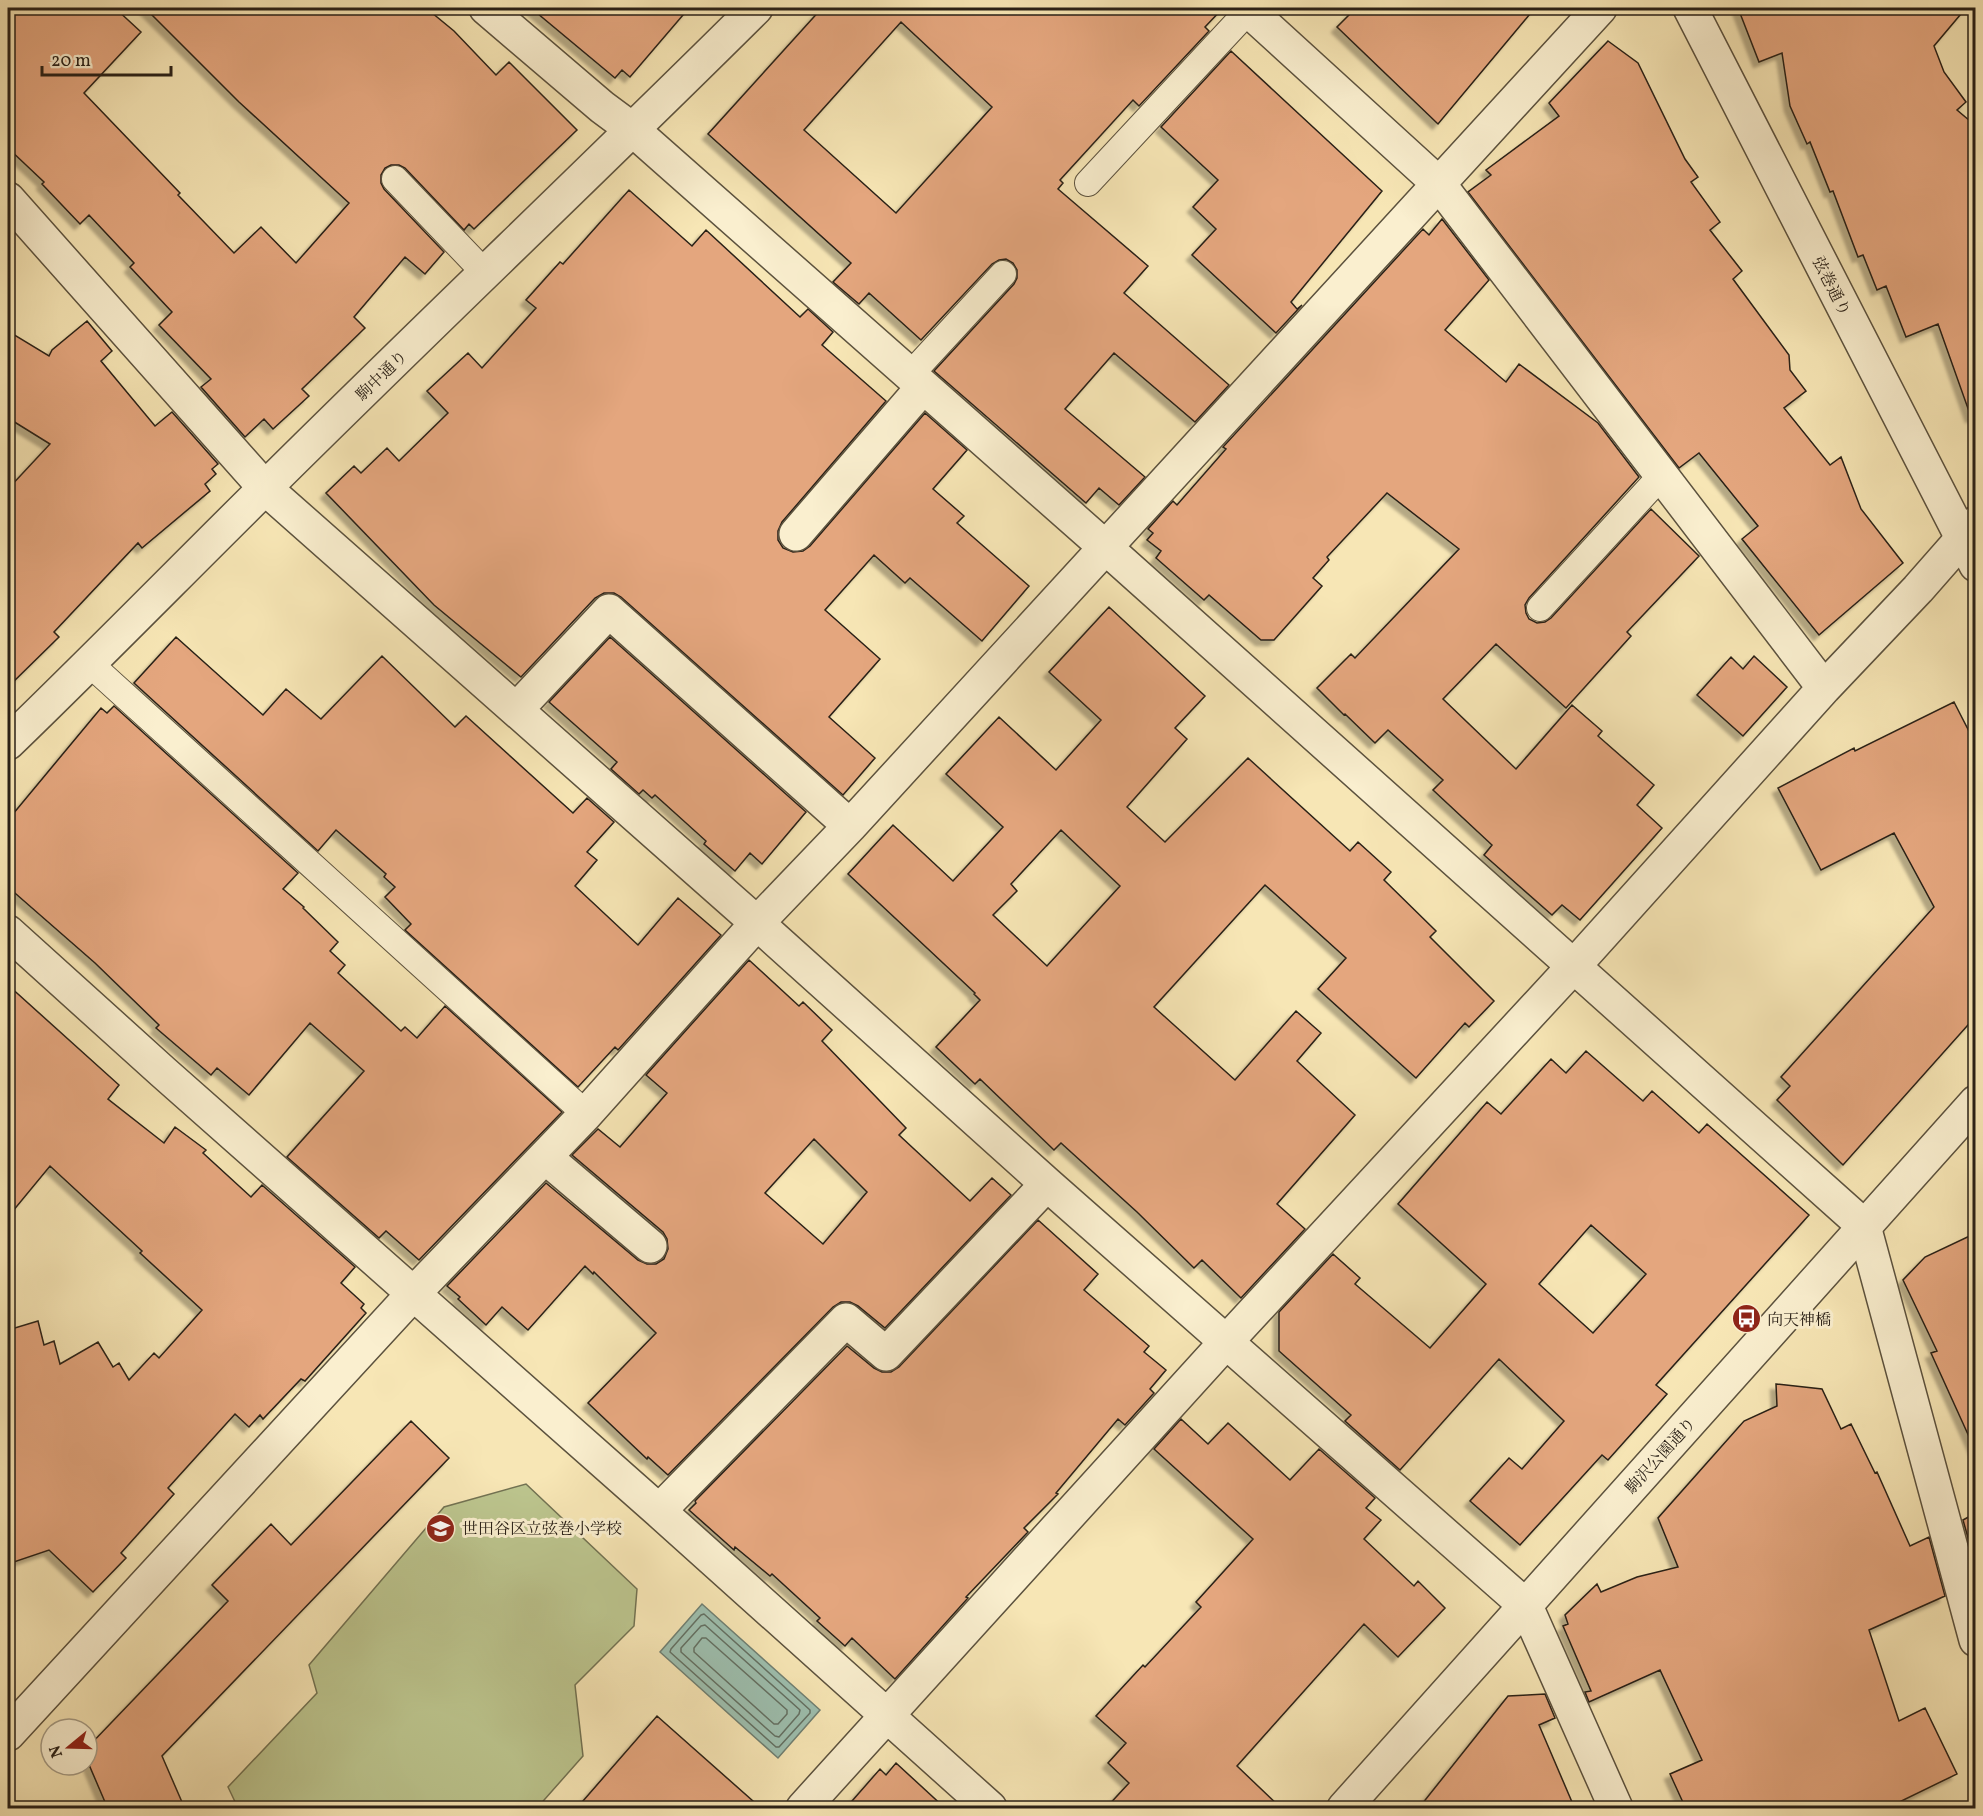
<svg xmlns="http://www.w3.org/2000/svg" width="1983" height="1816" viewBox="0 0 1983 1816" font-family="Vollkorn,'Noto Serif JP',serif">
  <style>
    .green { fill: #bcc58e; stroke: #727252; stroke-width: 1.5 }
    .water { fill: #9dbfaf; stroke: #6f7f72; stroke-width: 1.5 }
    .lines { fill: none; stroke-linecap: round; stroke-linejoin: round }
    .shore { stroke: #637063; stroke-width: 1.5 }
    .building { fill: #e4a67e; stroke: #292017; stroke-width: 1.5; fill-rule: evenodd; filter: url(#shadow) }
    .service-casing { stroke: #5c523e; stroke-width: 28 }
    .minor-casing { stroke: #5c523e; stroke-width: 36 }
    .tertiary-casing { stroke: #5c523e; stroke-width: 36 }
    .service { stroke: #faefcf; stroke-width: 26 }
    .minor { stroke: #faefcf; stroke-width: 33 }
    .tertiary { stroke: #faefcf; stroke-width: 33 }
    .labels { text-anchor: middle; stroke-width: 6; stroke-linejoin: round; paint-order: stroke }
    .street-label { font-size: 16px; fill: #292017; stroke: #faefcf }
    .poi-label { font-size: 16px; fill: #292017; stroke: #faefcf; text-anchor: start }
  </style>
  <defs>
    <filter id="shadow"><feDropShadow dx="-5.5" dy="5.5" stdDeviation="1.5" flood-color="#0004"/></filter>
  </defs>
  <rect width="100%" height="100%" fill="#f7e6b5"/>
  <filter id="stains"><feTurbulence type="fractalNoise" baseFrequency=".00333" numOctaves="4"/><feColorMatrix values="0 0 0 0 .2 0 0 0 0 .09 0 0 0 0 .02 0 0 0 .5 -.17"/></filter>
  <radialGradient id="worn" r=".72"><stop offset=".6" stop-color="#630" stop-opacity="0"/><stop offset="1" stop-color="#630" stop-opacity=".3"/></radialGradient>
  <path class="green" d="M526,1484L637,1589L634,1626L575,1685L583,1756L537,1808H238L228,1787L317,1693L309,1665L444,1507Z"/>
  <path class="water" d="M702,1604L820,1710L778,1758L660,1652Z"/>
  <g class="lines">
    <path class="shore" d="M704,1614L810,1710V1713L779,1747H776L670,1652L671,1649L701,1615Z
      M705,1625L800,1710L799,1714L779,1737L775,1736L681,1652V1648L701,1626Z
      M702,1638H706L787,1710V1714L778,1724H774L694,1652V1648Z"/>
  </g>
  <path class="building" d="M8,8H115L141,32L84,93L180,193L178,195L234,253L261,227L296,263L349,203L239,102L145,8H426L454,31L496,75L509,62L577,130L474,229L469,224L464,230L405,168L399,165H391L385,168L381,175V183L384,189L444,252L425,274L405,257L354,317L365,328L302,389L309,396L273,429L264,419L245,437L201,387L211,379L159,325L172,312L130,267L134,263L89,215L80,224L42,184L44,182L8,148Z
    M531,8H689L630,77L622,70L615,78Z
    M822,8H1223L1205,27L1209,31L1139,106L1133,100L1060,180L1063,183L1058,189L1148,266L1124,293L1229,385L1195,422L1114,353L1065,409L1145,477L1119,505L1099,488L1086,503L934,371L1014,284L1017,278V270L1013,263L1006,259L999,260L992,264L921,340L869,293L859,304L833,282L851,263L708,134ZM901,22L992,107L896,213L804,130Z
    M1356,8H1535L1438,124L1337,27Z
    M1738,8H1966L1934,46L1944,72L1966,102L1957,110L1976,126V416L1971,417L1938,324L1906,337L1886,286L1877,290L1863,255L1858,257L1833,191L1830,192L1810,142L1807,144L1790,106L1782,53L1759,62Z
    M1608,41L1638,63L1685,159L1698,177L1691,182L1720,222L1710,230L1742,271L1733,279L1789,355L1790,370L1806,391L1784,408L1830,465L1841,457L1861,509L1903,563L1819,635L1742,539L1758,526L1699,453L1679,468L1468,192L1491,175L1486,170L1559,116L1549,103Z
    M1231,51L1382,191L1291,302L1297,309L1302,305L1276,333L1192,255L1216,229L1193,207L1218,180L1161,127Z
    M629,190L692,246L706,230L800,317L808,309L833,332L822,345L886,401L782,522L778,531V540L783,548L793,552L803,551L810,546L925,413L967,450L933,489L964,516L957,523L1029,586L982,641L910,578L905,583L874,555L825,610L880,659L829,717L875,758L843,795L621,597L614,593H604L595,598L521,677L434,605L326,493L354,466L361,473L387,448L399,461L448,413L427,391L468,353L482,368L536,308L526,300L560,262L563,264Z
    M1442,219L1489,280L1445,330L1506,382L1519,364L1598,423L1639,477L1529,598L1525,605L1526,613L1529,619L1537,623L1545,622L1551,618L1651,509L1699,556L1627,632L1631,636L1566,708L1496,644L1443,699L1516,769L1572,705L1602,731L1598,736L1654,785L1637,805L1662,828L1580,920L1562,905L1552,915L1484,855L1492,845L1433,790L1443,780L1388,730L1375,743L1345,714L1344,715L1317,688L1351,654L1355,658L1459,549L1387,493L1327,557L1329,560L1313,578L1322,586L1274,640H1261L1209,595L1204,600L1156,558L1161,551L1147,540L1153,533L1148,529L1173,501L1177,505L1226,449L1223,447L1423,229L1429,235Z
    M87,321L112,351L101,361L155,426L172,412L218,464L212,469L216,474L205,484L210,491L142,548L138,543L54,632L59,637L8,687V489L50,444L8,418V331L49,356L52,350Z
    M1109,607L1205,696L1175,728L1187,739L1127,807L1165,842L1248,758L1350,851L1358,842L1391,872L1384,880L1436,931L1430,937L1494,1001L1469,1027L1465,1023L1416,1078L1318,989L1346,958L1265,885L1154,1007L1235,1080L1296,1011L1321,1033L1297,1061L1355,1115L1277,1204L1305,1229L1241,1298L1202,1260L1194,1268L1137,1212L1061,1143L1054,1150L980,1079L975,1084L936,1047L980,1000L974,994L975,993L848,874L893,825L953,881L1003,827L946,774L999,717L1056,770L1101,720L1049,672ZM1061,830L1120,886L1047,966L993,915L1017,891L1011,884Z
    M176,637L263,715L286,689L321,719L382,656L455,727L466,716L573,813L587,798L614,822L587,852L597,860L575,886L638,945L678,898L721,935L618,1050L615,1047L578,1087L405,930L411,924L385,897L395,887L384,877L386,874L336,830L318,851L134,683Z
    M610,637L806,812L762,864L750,853L735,871L704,844L706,841L655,795L652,798L643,790L639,794L611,769L617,762L549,702Z
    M1754,656L1787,687L1743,736L1697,695L1731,657L1743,669Z
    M1954,702L1976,745V1016L1843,1165L1777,1100L1790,1086L1781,1077L1934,907L1894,833L1821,870L1778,788L1854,748L1855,751Z
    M114,706L298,873L283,889L304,907L303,908L338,942L330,951L345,965L338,973L401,1031L405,1027L417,1038L445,1006L562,1112L419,1260L386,1231L379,1238L287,1157L364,1071L310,1023L249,1095L217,1068L211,1075L156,1028L159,1025L95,963L8,887V820L101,708L107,713Z
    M749,960L799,1006L803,1002L832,1030L822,1041L906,1128L899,1135L970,1201L992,1178L1011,1195L885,1328L858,1306L850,1302H841L833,1307L668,1475L648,1457L647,1459L588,1403L656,1333L594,1272L593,1274L585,1266L528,1330L502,1307L486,1325L458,1299L460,1297L447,1286L546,1183L638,1260L647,1264H656L664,1259L668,1249L667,1239L663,1232L572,1155L598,1129L620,1147L667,1093L646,1075ZM814,1139L867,1192L823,1244L765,1193Z
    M8,985L119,1085L108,1099L164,1143L175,1127L206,1150L203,1153L251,1197L262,1185L355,1267L341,1283L364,1304L361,1308L366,1313L305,1381L301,1379L263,1419L260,1415L249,1427L235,1414L168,1488L174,1494L121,1553L126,1558L93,1592L49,1550L8,1564V1330L38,1321L44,1345L54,1341L60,1364L98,1342L113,1367L119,1363L129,1380L154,1353L159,1358L202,1310L140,1253L142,1251L50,1166L8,1217Z
    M1586,1051L1643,1101L1652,1091L1699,1133L1707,1124L1809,1215L1656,1385L1667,1394L1608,1460L1602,1455L1520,1545L1470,1501L1509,1458L1522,1469L1564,1421L1499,1359L1400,1470L1345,1421L1351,1415L1279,1351V1312L1333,1254L1360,1278L1355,1284L1430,1348L1486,1284L1398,1204L1487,1102L1501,1114L1551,1059L1566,1073ZM1591,1225L1646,1274L1593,1333L1539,1284Z
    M1038,1220L1098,1274L1084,1290L1149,1346L1144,1352L1166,1370L1150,1389L1154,1393L1125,1425L1118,1419L1056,1493L1058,1494L1024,1528L1028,1532L966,1597L968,1598L895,1679L852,1638L845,1646L817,1621L820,1618L772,1574L770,1576L735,1547L734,1550L689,1510L696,1503L695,1501L847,1346L874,1368L882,1372H891L899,1367Z
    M1976,1233V1452L1931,1353L1937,1351L1903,1280L1925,1257Z
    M1776,1384L1822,1389L1841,1429L1851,1424L1875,1473L1877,1472L1910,1546L1929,1537L1945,1596L1869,1630L1899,1721L1925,1708L1957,1774L1885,1809H1686L1670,1774L1702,1760L1660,1670L1589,1702L1585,1692L1591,1691L1563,1626L1568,1624L1565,1615L1597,1584L1601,1592L1637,1577L1678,1567L1658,1518L1744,1421L1777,1406Z
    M1181,1419L1208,1444L1228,1423L1290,1480L1319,1449L1375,1498L1366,1508L1381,1520L1364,1539L1414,1586L1418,1581L1445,1608L1398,1657L1364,1624L1237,1766L1282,1809H1105L1129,1783L1108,1763L1126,1743L1096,1716L1143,1665L1145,1667L1201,1607L1196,1602L1253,1539L1154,1449Z
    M411,1421L449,1458L162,1756L185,1809H108L87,1760V1748L228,1601L212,1585L271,1524L291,1545Z
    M1976,1513V1566L1963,1520Z
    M1545,1694L1555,1718L1539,1725L1575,1809H1418L1508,1696Z
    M657,1716L762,1809H576Z
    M896,1763L946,1809H845L880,1769L886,1775Z"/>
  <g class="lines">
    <defs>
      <path id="service" d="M395,179L485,273
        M1088,183L1249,10
        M910,375L1003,274
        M1540,608L1661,476
        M90,664L586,1114"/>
      <path id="minor" d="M486,8L602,107L633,130L1105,547L1864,1226L1976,1640
        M1246,8L1439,184L1824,688
        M8,199L265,488L757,923L1047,1184L1526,1606L1616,1808
        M796,534L923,387
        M516,710L609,611L850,826
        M8,932L163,1072L659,1511L990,1808
        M545,1157L650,1246
        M659,1511L846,1320L886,1354L1047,1184
        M8,1734L413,1294L586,1114L757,923L850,826L1600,8
        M803,1808L1226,1342L1573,967L1824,688L1918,589L1976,523"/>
      <path id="tertiary" d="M1690,8L1976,565
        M8,743C95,659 180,572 266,487C428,326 594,169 756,8
        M1344,1808L1976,1102"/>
    </defs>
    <use href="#service" class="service-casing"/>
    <use href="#minor" class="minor-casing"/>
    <use href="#tertiary" class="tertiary-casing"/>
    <use href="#service" class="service"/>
    <use href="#minor" class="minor"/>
    <use href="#tertiary" class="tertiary"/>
  </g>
  <defs>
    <symbol id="bus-disc" viewBox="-11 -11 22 22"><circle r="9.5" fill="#8f2418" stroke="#faefcf"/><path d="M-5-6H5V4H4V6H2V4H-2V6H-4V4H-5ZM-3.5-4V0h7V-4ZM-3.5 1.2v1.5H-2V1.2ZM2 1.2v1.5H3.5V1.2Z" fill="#fff"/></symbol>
    <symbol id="school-disc" viewBox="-11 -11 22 22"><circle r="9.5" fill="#8f2418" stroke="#faefcf"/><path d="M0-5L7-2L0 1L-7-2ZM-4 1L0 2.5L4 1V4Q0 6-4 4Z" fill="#fff"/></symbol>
  </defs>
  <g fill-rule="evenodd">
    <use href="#bus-disc" x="1730" y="1302" width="33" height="33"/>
    <use href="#school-disc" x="424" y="1512" width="33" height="33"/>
  </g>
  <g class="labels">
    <g class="street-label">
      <text transform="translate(1832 286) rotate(63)" y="6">弦巻通り</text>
      <text transform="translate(381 375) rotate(-44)" y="6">駒中通り</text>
      <text transform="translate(1660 1455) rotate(-48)" y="6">駒沢公園通り</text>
    </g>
    <g class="poi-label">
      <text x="1767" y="1325">向天神橋</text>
      <text x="462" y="1534">世田谷区立弦巻小学校</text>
    </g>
  </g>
  <rect width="1983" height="1816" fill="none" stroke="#f7e6b5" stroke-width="30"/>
  <rect x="9" y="9" width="1965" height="1798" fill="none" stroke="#292017" stroke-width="3"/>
  <rect x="15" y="15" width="1953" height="1786" fill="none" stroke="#292017" stroke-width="1.5"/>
  <g transform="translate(69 1747) rotate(251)"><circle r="28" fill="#faefcf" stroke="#a69c85" stroke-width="1.5"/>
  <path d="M0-4.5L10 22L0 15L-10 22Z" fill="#8f2418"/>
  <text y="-9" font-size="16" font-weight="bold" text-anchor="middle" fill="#292017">N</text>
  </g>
  <path d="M42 66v9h129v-9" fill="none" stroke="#292017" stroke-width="3"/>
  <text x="51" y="66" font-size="18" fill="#292017" stroke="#faefcf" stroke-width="4.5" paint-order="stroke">20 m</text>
  <rect width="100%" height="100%" filter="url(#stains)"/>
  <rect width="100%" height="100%" fill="url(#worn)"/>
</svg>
